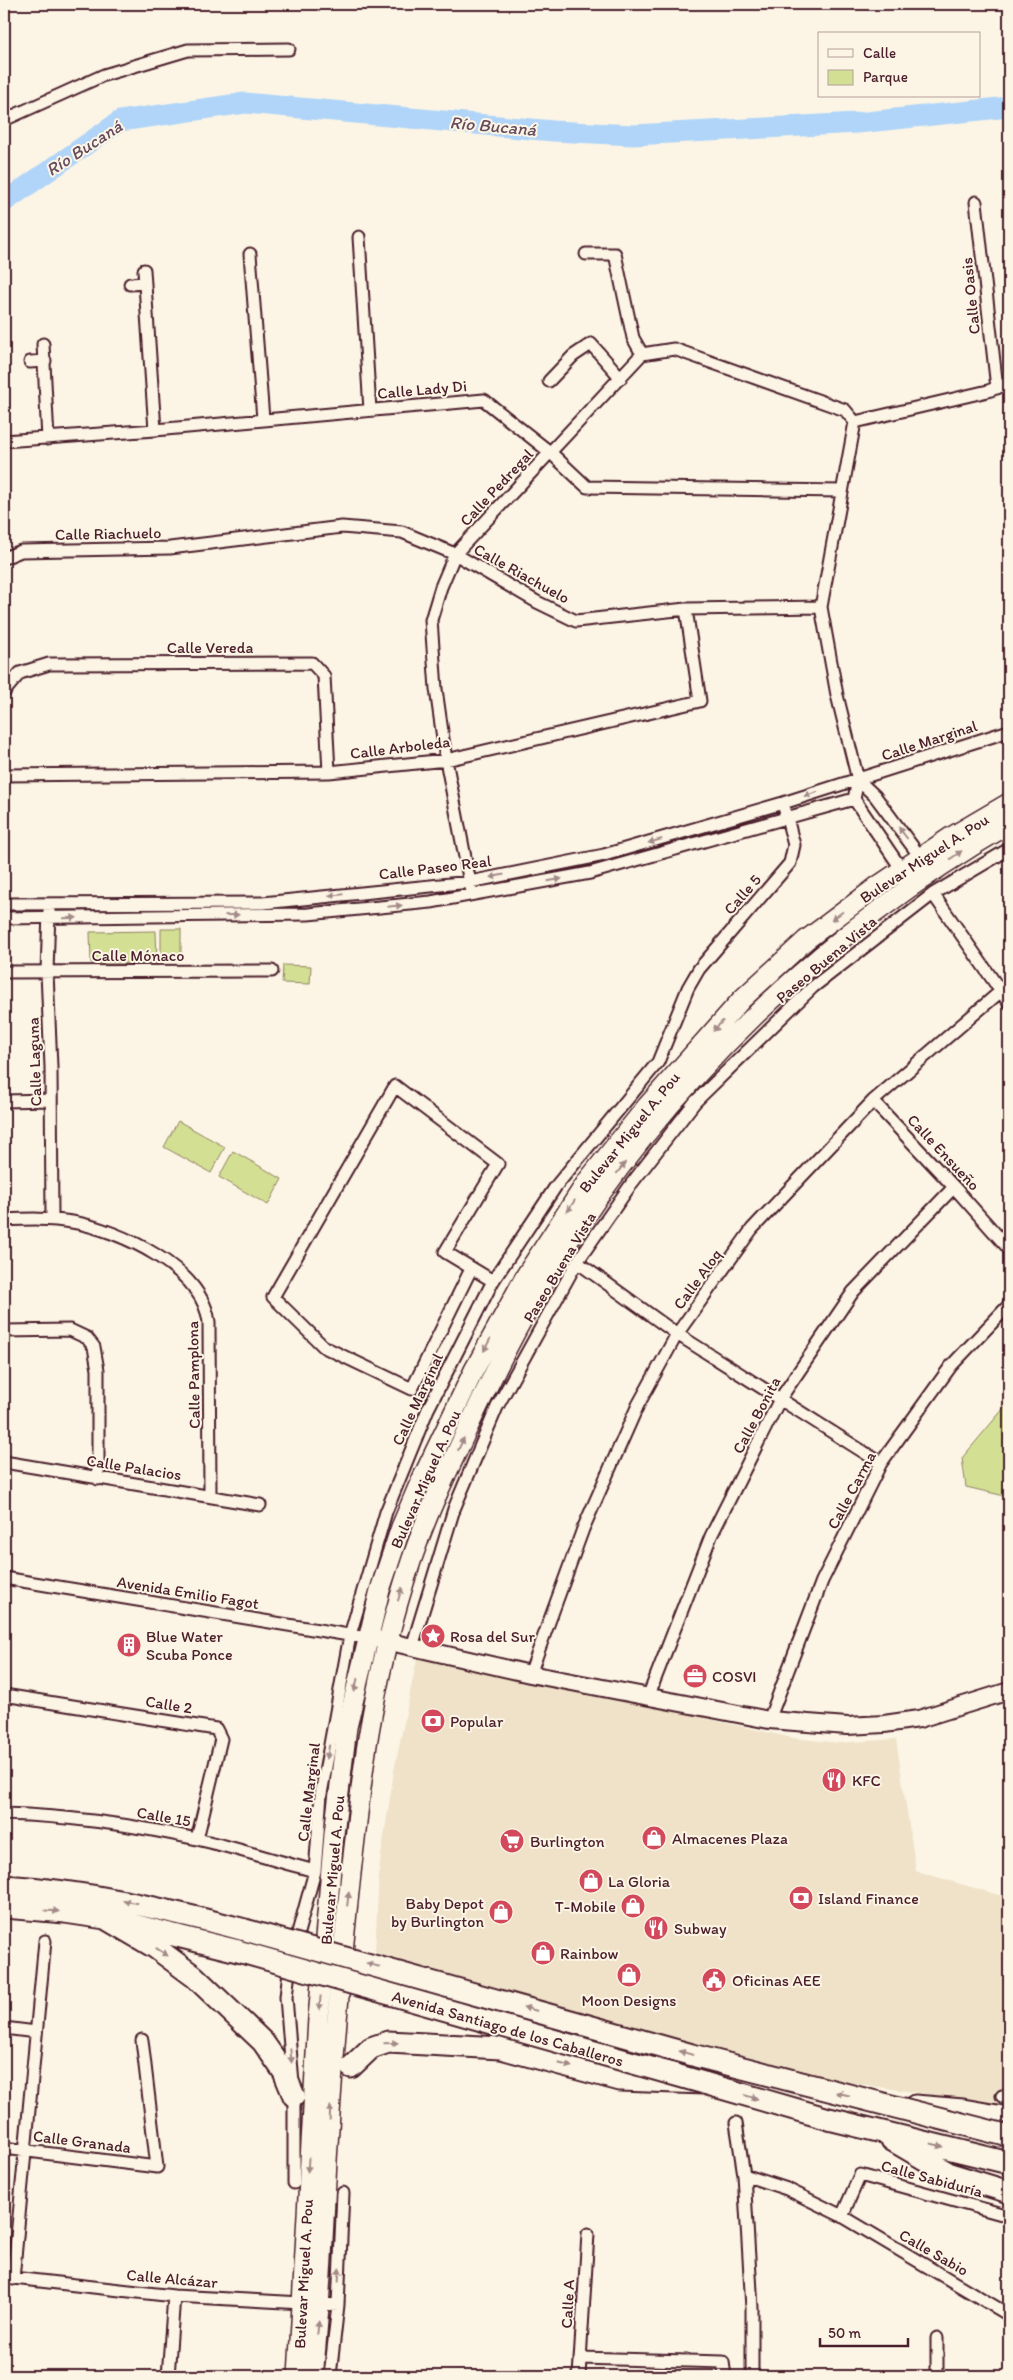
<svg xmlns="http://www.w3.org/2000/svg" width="1013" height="2380" viewBox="0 0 1013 2380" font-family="Itim,sans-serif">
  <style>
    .built { fill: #efe2c8 }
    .green { fill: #d3e094; stroke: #8e8060 }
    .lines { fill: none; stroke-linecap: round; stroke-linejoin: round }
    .river { stroke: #b0d5f9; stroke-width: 21 }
    .street-casing { stroke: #4a1f2b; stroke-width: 15 }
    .secondary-casing { stroke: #4a1f2b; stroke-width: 20 }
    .primary-casing { stroke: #4a1f2b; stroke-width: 22 }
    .highway-casing { stroke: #4a1f2b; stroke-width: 25 }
    .street { stroke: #fcf5e5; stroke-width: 11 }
    .secondary { stroke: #fcf5e5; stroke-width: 16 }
    .primary { stroke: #fcf5e5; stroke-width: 19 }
    .highway { stroke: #fcf5e5; stroke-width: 21 }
    .highway-bridge-casing { stroke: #4a1f2b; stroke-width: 25; stroke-linecap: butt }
    .highway-bridge { stroke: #fcf5e5; stroke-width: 21 }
    .oneway { fill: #a38a88 }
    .labels { text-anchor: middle; stroke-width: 4; stroke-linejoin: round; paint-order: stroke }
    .street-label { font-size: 16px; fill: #4a1f2b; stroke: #fcf5e5 }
    .poi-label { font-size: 16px; fill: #4a1f2b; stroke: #fcf5e5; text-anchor: start }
    .water-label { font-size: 18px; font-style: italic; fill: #644c5e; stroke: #fcf5e5 }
  </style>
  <rect width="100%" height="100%" fill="#fcf5e5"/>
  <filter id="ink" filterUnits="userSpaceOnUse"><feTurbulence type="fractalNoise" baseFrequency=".02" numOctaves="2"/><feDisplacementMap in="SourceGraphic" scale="10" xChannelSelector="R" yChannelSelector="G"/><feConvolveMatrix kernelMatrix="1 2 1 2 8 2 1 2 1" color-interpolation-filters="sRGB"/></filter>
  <g filter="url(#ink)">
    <path class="built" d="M418,1654L793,1738L839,1743L896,1739L916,1871L1009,1898V2055L998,2105L847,2082L723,2052L375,1953L379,1869L394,1771Z"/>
    <path class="green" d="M161,929H181V957H161Z
      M156,931L157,963H91L90,932Z
      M283,965L311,966L310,984L282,983Z
      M178,1121L225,1147L211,1173L164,1147Z
      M233,1151L282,1179L268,1205L219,1177Z
      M1009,1402V1497L966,1487L962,1458Z"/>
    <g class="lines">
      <path class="river" d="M4,202L120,121L245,103L553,131L633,135L857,123L1009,107"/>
      <defs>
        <path id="street" d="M4,120L104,75L188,50L289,49
          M976,202L997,388
          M359,237L370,410
          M250,254L263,419
          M586,254H615L633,338L642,354
          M144,270L155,430
          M130,284L145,283
          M43,344L48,439
          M30,362L45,361
          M549,381L573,356L591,344L621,378
          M855,422L821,607L837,695L858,780L854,799L913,886
          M855,422L988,391L1009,383
          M4,441L155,430L484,400L551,453L587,487L842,491
          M4,558L21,551L170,548L342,527L402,532L455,554L537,602L576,621L686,609L821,607
          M4,692L20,673L49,664L312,663L324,676L329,772
          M4,775L329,772L446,760L700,701L686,609
          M858,780L875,796L924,862
          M471,888L446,760L436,689L431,620L441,587L455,554L642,354L674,349L845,410L855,422
          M933,894L1009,1003
          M4,904L263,903L470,882L604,855L783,803L1009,731
          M49,911L47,972L51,1067L52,1219
          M4,918L308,914L431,902L590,873L854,799
          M4,972L272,971
          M4,1101L51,1100
          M873,1101L954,1187L1009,1249
          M4,1220C27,1219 49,1218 72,1222C120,1230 202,1268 209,1322L210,1495
          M577,1262L677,1334L881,1463
          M471,1269L412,1389L324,1347L273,1297L395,1086L498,1164L445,1252L493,1281
          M4,1331L70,1330L87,1338L94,1347L98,1370V1479
          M4,1462L260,1505
          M4,1578L367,1638
          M412,1647L454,1509L497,1407L577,1262L632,1183L695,1102L813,987L933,894L1009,849
          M530,1674L583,1529L638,1405L677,1334L752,1229L873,1101L1001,991L1009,987
          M4,1695L216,1729L221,1739L197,1839
          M648,1697L711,1536L780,1399L853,1292L954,1187
          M769,1720L822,1581L881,1463L951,1366L1009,1305
          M4,1814C69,1816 134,1825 197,1839C236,1848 276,1861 315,1871
          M294,1947L315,1871L321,1794L350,1635L386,1512L428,1409L493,1281L556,1186L658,1062L688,988L699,969L790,863L794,845L783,803
          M290,1963L286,1997L294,2096V2183
          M4,2028L36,2032
          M1002,2096L1009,2098
          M736,2123L744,2175L752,2308V2376
          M4,2148L157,2167L142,2040
          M744,2175L787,2189L842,2216L1009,2315
          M842,2216L860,2175L1009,2216
          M4,2277L174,2296L338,2305
          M13,2279L45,1941
          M937,2338V2376
          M580,2358L723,2362L725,2376
          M168,2376L174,2296
          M330,2376L338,2305L343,2193
          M579,2376L588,2234"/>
        <path id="secondary" d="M377,1639L530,1674L769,1720L847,1726L884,1724L919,1719L1009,1691"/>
        <path id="primary" d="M298,2376L318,2018L334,1834L347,1727L380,1590L401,1527L418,1487L474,1370L526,1275L588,1180L647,1106L742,999L806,940L875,888L951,837L1009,803
          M313,2376C321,2304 323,2233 327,2161C333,2061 341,1963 352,1864C358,1817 362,1769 371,1721C382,1659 397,1598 419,1539C432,1502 450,1467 466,1432C493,1374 521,1318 554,1264C665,1083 826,930 1009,824"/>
        <path id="highway" d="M4,1886C86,1891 165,1909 245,1930
          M4,1907L65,1912L105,1918L238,1951
          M105,1918L156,1948L195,1977L263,2042L284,2072L294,2096
          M351,2067L371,2048L388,2042L501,2048L620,2080L704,2083L829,2119L1009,2163
          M915,2106L963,2110L1009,2118
          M892,2140L950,2174L1009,2192"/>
      </defs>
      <use href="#street" class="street-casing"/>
      <use href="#secondary" class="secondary-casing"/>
      <use href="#primary" class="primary-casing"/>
      <use href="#highway" class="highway-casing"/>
      <use href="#street" class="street"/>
      <use href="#secondary" class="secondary"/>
      <use href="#primary" class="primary"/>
      <use href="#highway" class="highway"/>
      <defs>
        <path id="highway-bridge" d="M245,1930L696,2056L1009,2136
          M238,1951L704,2083"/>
      </defs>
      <use href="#highway-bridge" class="highway-bridge-casing"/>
      <use href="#highway-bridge" class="highway-bridge"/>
    </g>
    <defs><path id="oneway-solid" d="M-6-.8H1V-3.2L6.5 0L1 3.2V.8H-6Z" transform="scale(1.25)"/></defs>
    <g class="oneway">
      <use href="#oneway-solid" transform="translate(811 794) rotate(163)"/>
      <use href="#oneway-solid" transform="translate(903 833) rotate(-127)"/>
      <use href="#oneway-solid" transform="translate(655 841) rotate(164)"/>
      <use href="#oneway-solid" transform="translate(956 855) rotate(-35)"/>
      <use href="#oneway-solid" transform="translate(497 876) rotate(169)"/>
      <use href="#oneway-solid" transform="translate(555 880) rotate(-10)"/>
      <use href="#oneway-solid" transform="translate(336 895) rotate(174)"/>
      <use href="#oneway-solid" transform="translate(395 906) rotate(-6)"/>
      <use href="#oneway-solid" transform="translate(232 915) rotate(-1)"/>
      <use href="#oneway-solid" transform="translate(837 916) rotate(143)"/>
      <use href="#oneway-solid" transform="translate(70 918) rotate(-1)"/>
      <use href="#oneway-solid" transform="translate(718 1026) rotate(133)"/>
      <use href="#oneway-solid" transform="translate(621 1168) rotate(-52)"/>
      <use href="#oneway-solid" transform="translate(571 1206) rotate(124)"/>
      <use href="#oneway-solid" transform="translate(487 1345) rotate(118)"/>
      <use href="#oneway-solid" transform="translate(461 1444) rotate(-65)"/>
      <use href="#oneway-solid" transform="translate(400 1594) rotate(-73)"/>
      <use href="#oneway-solid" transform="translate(356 1685) rotate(103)"/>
      <use href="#oneway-solid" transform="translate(328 1752) rotate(100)"/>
      <use href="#oneway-solid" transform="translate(348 1899) rotate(-83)"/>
      <use href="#oneway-solid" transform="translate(130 1902) rotate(-170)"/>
      <use href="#oneway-solid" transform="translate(52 1911) rotate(4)"/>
      <use href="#oneway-solid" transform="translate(162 1952) rotate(33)"/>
      <use href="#oneway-solid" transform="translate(373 1965) rotate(-164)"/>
      <use href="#oneway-solid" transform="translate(320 2003) rotate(95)"/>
      <use href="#oneway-solid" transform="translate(530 2009) rotate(-164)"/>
      <use href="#oneway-solid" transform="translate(391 2043) rotate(-2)"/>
      <use href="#oneway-solid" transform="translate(686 2053) rotate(-164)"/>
      <use href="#oneway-solid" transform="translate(291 2056) rotate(85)"/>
      <use href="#oneway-solid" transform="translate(565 2065) rotate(15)"/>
      <use href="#oneway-solid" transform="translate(843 2094) rotate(-166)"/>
      <use href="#oneway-solid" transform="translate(751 2097) rotate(16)"/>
      <use href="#oneway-solid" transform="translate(330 2113) rotate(-87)"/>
      <use href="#oneway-solid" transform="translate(937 2145) rotate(14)"/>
      <use href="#oneway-solid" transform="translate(308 2165) rotate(94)"/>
      <use href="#oneway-solid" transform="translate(339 2275) rotate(-87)"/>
      <use href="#oneway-solid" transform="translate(318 2328) rotate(-84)"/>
    </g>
  </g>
  <defs>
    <symbol id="sight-disc" viewBox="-11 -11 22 22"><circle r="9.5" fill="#d1495b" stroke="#fcf5e5"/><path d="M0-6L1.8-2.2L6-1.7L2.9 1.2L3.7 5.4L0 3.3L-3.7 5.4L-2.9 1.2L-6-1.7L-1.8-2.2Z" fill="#fff"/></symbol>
    <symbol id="building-disc" viewBox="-11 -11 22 22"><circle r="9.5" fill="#d1495b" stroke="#fcf5e5"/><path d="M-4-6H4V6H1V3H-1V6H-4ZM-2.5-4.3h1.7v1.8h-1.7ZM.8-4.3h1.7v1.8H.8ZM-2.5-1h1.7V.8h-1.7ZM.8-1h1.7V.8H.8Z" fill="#fff"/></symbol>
    <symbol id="office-disc" viewBox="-11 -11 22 22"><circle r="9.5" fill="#d1495b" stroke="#fcf5e5"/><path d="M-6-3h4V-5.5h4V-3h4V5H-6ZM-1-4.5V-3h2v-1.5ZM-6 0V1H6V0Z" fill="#fff"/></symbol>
    <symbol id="bank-disc" viewBox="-11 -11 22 22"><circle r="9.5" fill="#d1495b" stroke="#fcf5e5"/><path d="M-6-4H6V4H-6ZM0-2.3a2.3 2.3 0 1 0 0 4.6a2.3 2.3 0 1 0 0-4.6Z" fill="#fff"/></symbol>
    <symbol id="restaurant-disc" viewBox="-11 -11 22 22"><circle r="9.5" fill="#d1495b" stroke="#fcf5e5"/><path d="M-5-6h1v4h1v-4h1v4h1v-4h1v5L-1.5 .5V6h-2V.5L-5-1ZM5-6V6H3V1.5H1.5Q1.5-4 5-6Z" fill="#fff"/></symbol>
    <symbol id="shop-disc" viewBox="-11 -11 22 22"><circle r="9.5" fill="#d1495b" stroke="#fcf5e5"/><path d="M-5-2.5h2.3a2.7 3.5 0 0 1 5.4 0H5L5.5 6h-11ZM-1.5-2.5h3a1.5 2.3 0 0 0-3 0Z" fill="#fff"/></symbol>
    <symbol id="supermarket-disc" viewBox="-11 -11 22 22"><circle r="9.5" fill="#d1495b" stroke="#fcf5e5"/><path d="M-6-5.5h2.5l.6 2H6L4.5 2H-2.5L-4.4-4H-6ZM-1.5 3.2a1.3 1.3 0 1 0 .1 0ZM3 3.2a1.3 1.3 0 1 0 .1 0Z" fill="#fff"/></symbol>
    <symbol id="civic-disc" viewBox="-11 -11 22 22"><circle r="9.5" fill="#d1495b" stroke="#fcf5e5"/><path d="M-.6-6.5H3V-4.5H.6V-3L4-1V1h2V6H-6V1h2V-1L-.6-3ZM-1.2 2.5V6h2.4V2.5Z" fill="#fff"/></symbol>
  </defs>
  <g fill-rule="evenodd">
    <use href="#sight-disc" x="419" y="1622" width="28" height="28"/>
    <use href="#building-disc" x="115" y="1631" width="28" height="28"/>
    <use href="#office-disc" x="681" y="1662" width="28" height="28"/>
    <use href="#bank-disc" x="419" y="1707" width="28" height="28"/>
    <use href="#restaurant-disc" x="820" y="1766" width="28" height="28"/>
    <use href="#shop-disc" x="640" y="1824" width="28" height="28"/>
    <use href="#supermarket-disc" x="498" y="1827" width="28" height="28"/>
    <use href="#shop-disc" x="577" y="1867" width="28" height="28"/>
    <use href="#bank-disc" x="787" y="1884" width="28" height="28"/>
    <use href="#shop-disc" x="619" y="1892" width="28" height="28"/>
    <use href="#shop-disc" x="487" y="1898" width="28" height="28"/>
    <use href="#restaurant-disc" x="642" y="1914" width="28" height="28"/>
    <use href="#shop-disc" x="529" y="1939" width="28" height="28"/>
    <use href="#shop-disc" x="615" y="1961" width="28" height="28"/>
    <use href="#civic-disc" x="700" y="1966" width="28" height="28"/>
  </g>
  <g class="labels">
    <g class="street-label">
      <text transform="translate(970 296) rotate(-96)" y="6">Calle Oasis</text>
      <text transform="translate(422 389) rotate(-5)" y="6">Calle Lady Di</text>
      <text transform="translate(496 487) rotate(-47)" y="6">Calle Pedregal</text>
      <text transform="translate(108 533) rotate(-1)" y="6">Calle Riachuelo</text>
      <text transform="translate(522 573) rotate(29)" y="6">Calle Riachuelo</text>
      <text x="210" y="653">Calle Vereda</text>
      <text transform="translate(929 740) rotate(-18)" y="6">Calle Marginal</text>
      <text transform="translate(400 747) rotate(-7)" y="6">Calle Arboleda</text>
      <text transform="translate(924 858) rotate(-33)" y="6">Bulevar Miguel A. Pou</text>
      <text transform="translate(435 867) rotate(-7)" y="6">Calle Paseo Real</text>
      <text transform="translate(742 894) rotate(-49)" y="6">Calle 5</text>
      <text x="138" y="961">Calle Mónaco</text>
      <text transform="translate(826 959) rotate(-40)" y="6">Paseo Buena Vista</text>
      <text transform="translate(34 1062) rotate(-92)" y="6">Calle Laguna</text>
      <text transform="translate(629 1132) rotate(-51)" y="6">Bulevar Miguel A. Pou</text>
      <text transform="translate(944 1152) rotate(47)" y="6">Calle Ensueño</text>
      <text transform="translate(559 1267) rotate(-59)" y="6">Paseo Buena Vista</text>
      <text transform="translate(697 1279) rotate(-54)" y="6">Calle Aloq</text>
      <text transform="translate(193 1375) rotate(-91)" y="6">Calle Pamplona</text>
      <text transform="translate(417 1399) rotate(-65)" y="6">Calle Marginal</text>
      <text transform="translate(756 1415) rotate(-62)" y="6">Calle Bonita</text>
      <text transform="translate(134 1467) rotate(9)" y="6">Calle Palacios</text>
      <text transform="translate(425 1479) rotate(-66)" y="6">Bulevar Miguel A. Pou</text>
      <text transform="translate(851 1490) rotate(-62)" y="6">Calle Carma</text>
      <text transform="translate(188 1592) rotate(9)" y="6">Avenida Emilio Fagot</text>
      <text transform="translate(169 1704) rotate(9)" y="6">Calle 2</text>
      <text transform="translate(308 1792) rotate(-83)" y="6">Calle Marginal</text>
      <text transform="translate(164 1816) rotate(10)" y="6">Calle 15</text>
      <text transform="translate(332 1870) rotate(-85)" y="6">Bulevar Miguel A. Pou</text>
      <text transform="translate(508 2028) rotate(16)" y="6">Avenida Santiago de los Caballeros</text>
      <text transform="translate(82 2141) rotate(7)" y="6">Calle Granada</text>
      <text transform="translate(932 2178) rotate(15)" y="6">Calle Sabiduría</text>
      <text transform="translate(934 2252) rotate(30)" y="6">Calle Sabio</text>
      <text transform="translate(303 2274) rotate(-87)" y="6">Bulevar Miguel A. Pou</text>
      <text transform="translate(172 2278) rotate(5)" y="6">Calle Alcázar</text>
      <text transform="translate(567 2304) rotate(-87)" y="6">Calle A</text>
    </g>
    <g class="poi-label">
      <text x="146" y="1642">Blue Water<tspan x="146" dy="18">Scuba Ponce</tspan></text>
      <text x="450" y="1642">Rosa del Sur</text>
      <text x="712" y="1682">COSVI</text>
      <text x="450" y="1727">Popular</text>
      <text x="852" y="1786">KFC</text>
      <text x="672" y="1844">Almacenes Plaza</text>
      <text x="530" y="1847">Burlington</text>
      <text x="608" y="1887">La Gloria</text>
      <text x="818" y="1904">Island Finance</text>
      <text x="484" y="1909" text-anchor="end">Baby Depot<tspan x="484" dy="18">by Burlington</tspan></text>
      <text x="616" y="1912" text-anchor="end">T-Mobile</text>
      <text x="674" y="1934">Subway</text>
      <text x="560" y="1959">Rainbow</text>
      <text x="732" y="1986">Oficinas AEE</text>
      <text x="629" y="2006" text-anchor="middle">Moon Designs</text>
    </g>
    <g class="water-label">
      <text transform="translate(493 126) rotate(5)" y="6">Río Bucaná</text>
      <text transform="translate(84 148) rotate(-33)" y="6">Río Bucaná</text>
    </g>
  </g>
  <rect width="1013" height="2380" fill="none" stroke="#fcf5e5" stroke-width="20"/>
  <rect x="10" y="10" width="993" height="2360" fill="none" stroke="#4a1f2b" stroke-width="2" filter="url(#ink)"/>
  <rect x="818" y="32" width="162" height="65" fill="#fcf5e5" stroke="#b59f9b"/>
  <rect x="828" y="49" width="25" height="8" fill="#fcf5e5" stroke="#b59f9b"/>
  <text x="863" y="58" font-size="15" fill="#4a1f2b">Calle</text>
  <rect x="828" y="70" width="25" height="15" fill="#d3e094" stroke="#b59f9b"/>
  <text x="863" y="82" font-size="15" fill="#4a1f2b">Parque</text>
  <path d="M820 2338v8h88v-8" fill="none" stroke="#4a1f2b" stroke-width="2.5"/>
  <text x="828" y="2338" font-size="15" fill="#4a1f2b" stroke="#fcf5e5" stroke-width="4" paint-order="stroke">50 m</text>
</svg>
